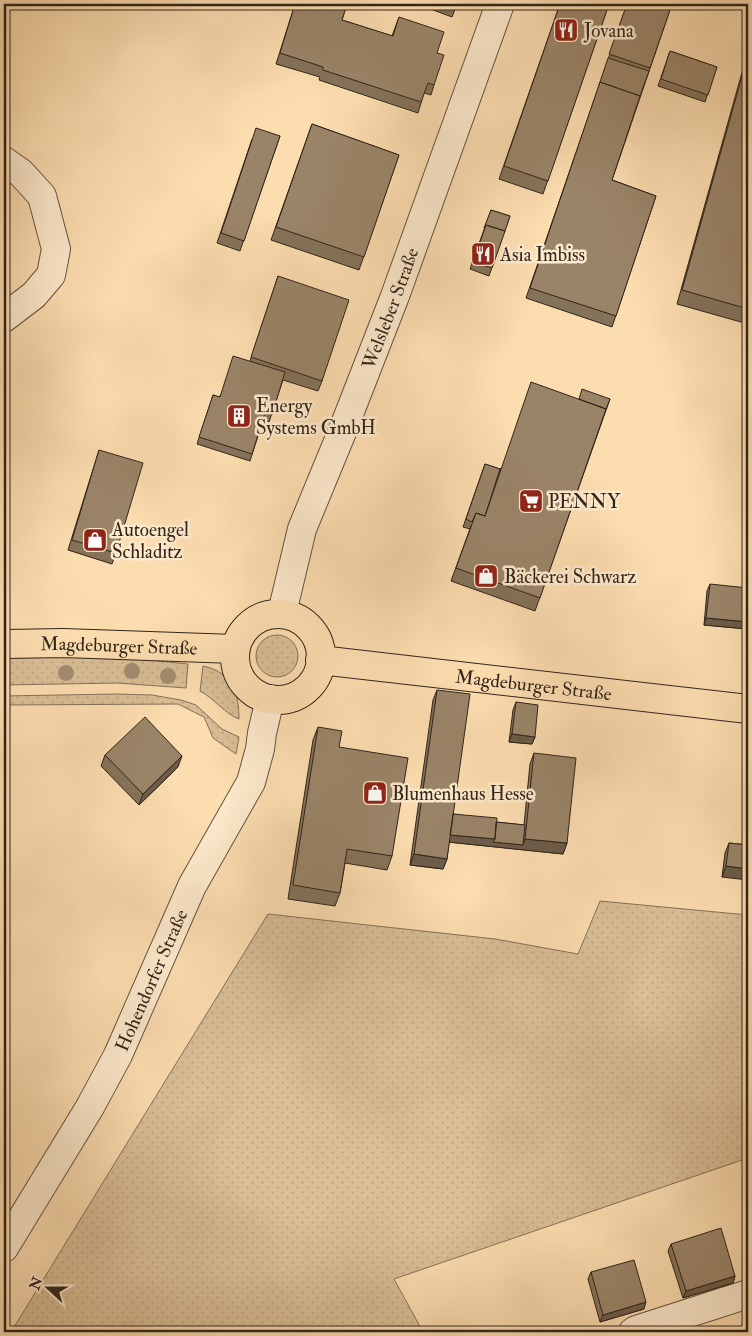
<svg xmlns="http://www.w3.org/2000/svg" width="752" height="1336" viewBox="0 0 752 1336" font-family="'IM FELL Double Pica',serif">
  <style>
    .grass { fill: url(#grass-dots); stroke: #847158 }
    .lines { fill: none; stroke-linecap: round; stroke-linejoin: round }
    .minor-casing { stroke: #635240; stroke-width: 30 }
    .major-casing { stroke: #30241a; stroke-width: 30 }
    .minor { stroke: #fde9cc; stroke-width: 28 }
    .major { stroke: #fcddb0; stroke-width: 28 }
    .tree { fill: #a38c6f }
    .wall { fill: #847259; stroke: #30241a }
    .shaded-wall { fill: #6c5c49; stroke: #30241a }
    .building { fill: #9a8468; stroke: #30241a }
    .labels { text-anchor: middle; stroke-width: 5; stroke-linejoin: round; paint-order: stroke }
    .poi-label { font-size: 19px; fill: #30241a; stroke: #fde9cc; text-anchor: start }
    .street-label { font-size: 19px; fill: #30241a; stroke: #fde9cc }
  </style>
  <defs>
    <pattern id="grass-dots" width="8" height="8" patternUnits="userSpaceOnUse" patternTransform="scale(1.25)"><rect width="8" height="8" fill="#d9be96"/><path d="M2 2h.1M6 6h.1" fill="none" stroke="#bba381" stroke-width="1.8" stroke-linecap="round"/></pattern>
  </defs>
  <rect width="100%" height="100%" fill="#fcddb0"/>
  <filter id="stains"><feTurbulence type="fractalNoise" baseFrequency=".004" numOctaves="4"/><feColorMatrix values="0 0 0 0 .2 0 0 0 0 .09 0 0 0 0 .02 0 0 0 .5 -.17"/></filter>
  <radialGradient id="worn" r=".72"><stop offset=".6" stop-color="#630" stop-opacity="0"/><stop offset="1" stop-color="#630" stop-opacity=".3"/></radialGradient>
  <path class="grass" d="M256 656a21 21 0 1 1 42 0a21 21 0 1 1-42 0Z
    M72,657L148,660L188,664L186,688L117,683L4,685V658Z
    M203,666C232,672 239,693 239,719C224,713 215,699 200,691Z
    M117,694L152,695L181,700L196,705L222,729L239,737L236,754L213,738L204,717L178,704L4,705V696Z
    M600,901L748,915V1158L394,1279L423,1332H11L268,914L495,939L578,954Z"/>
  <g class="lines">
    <defs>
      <g id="minor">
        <path d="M4,161L21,173L42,196L56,249L51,275L34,295L4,318"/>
        <path id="s1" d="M282,613L302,529L342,432L395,296L500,4"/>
        <path id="s2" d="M4,1248L90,1107L118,1055L192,886L251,782L260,749L262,733L270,699"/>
        <path d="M633,1332L636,1330L748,1294"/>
      </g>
      <g id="major">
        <circle cx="278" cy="657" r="43"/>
        <path id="s3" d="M4,644L63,643L235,649"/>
        <path id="s4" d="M320,660L748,709"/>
      </g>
    </defs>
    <use href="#minor" class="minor-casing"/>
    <use href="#major" class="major-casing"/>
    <use href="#minor" class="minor"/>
    <use href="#major" class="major"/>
  </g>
  <g class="tree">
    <circle cx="132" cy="671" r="8"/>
    <circle cx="66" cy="673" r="8"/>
    <circle cx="168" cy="676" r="8"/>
  </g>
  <path class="wall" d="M295,4H347L342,20L392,36L399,17L434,85L431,95L424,93L418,113L319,80L320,77L276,64Z
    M417,4H457L452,17Z
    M560,4H609L543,194L499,179Z
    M627,4H672L612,180L656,196L612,327L526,298Z
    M670,51L717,67L705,102L658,86Z
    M748,51V324L677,304Z
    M312,124L399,155L359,270L271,240Z
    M280,136L240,251L217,243L252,139Z
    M491,210L510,216L489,276L470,269Z
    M278,276L322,381L318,391L283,380L269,422L263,420L250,461L197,444L213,395L219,397L250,361Z
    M579,399H610L535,611L451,581L471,526L470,529L463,527L485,464L500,469Z
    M99,450L116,553L112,564L68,550Z
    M710,584L747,629L704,625L707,591Z
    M437,690L453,814L496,822L524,825L530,764L534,753L567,843L563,854L449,842L447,859L443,869L410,865L433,700Z
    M516,702L535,737L532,744L509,742L513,710Z
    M318,727L339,747L392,856L387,870L345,863L340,893L335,906L288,899L313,740Z
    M105,755L178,767L139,805L101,766Z
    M729,843L748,845L722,877L725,853Z
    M671,1244L735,1276L733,1283L683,1298L668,1251Z
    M591,1272L644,1309L600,1322L588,1279Z"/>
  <path class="shaded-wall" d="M706,618L748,622V626L747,629L704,625Z
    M512,734L535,737L532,744L509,742Z
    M182,756L178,767L139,805L143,794Z
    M450,835L495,839L523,845L525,839L567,843L563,854L447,842Z
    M414,854L447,859L443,869L410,865Z
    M726,866L748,869V880L722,877Z
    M735,1276L733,1283L683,1298L686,1291Z
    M646,1302L644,1309L600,1322L603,1315Z"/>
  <path class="building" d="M295,4H347L342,20L393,36L399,17L444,32L437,53L444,55L434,85L428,83L421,102L323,70V67L280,53Z
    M438,4H457L454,10Z
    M560,4H609L548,181L504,166Z
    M627,4H672L650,68L609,54Z
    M670,51L717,67L708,95L661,79Z
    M748,55V309L682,290Z
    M608,58L649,71L640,96L600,82L599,85Z
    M600,82L640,96L612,180L656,196L616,316L530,288Z
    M312,124L399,155L364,257L276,227Z
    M256,128L280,136L244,241L221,233Z
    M491,210L510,216L505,231L486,225L484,228Z
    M486,225L505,231L492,268L473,262Z
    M278,276L349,300L322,381L251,357Z
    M233,356L285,372L272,415L265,413L252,454L199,437L213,395L220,397Z
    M531,382L606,409L540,598L456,568L476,513L485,516Z
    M582,389L610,399L606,409L579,399Z
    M99,450L143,463L116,553L72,540Z
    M485,464L500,469L485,516L476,513L472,522L466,519Z
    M710,584L748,588V622L706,618Z
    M437,690L470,694L447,859L414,854Z
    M516,702L538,705L535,737L512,734Z
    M145,717L182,756L143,794L105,755Z
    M318,727L342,731L339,747L408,758L392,856L347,849L340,893L293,885Z
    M534,753L576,758L567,843L525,839Z
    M453,814L497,818L495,839L450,835Z
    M496,822L525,825L523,845L493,842L495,839Z
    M729,843L748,845V869L726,866Z
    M721,1228L735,1276L686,1291L671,1244Z
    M634,1260L646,1302L603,1315L591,1272Z"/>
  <defs>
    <symbol id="restaurant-square" viewBox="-11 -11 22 22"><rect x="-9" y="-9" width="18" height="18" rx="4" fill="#8f2418" stroke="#fde9cc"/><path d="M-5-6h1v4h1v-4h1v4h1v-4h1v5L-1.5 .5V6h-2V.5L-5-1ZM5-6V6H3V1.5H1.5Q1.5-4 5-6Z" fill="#fff"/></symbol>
    <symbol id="building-square" viewBox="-11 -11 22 22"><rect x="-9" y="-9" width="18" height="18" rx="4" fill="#8f2418" stroke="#fde9cc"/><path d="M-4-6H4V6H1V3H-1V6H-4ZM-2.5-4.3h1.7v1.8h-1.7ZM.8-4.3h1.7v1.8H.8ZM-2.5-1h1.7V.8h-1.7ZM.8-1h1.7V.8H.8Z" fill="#fff"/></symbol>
    <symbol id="supermarket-square" viewBox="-11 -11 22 22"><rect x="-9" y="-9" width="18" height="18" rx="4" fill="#8f2418" stroke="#fde9cc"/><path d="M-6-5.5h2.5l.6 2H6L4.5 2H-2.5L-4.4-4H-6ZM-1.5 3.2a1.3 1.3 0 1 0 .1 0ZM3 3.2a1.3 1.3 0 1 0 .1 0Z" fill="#fff"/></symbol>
    <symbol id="shop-square" viewBox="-11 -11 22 22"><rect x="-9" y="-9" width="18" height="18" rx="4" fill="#8f2418" stroke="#fde9cc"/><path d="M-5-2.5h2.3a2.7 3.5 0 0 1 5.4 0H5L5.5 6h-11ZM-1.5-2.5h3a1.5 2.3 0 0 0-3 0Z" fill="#fff"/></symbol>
  </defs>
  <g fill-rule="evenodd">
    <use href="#restaurant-square" x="552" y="16" width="28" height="28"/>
    <use href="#restaurant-square" x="469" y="240" width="28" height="28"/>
    <use href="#building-square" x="225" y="402" width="28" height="28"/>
    <use href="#supermarket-square" x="517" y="487" width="28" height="28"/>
    <use href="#shop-square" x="81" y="526" width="28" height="28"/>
    <use href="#shop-square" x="472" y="562" width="28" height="28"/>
    <use href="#shop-square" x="361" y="779" width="28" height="28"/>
  </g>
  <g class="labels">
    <g class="poi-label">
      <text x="584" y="37">Jovana</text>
      <text x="500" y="261">Asia Imbiss</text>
      <text x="256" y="412">Energy<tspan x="256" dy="22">Systems GmbH</tspan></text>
      <text x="548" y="508">PENNY</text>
      <text x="112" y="536">Autoengel<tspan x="112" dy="22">Schladitz</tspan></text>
      <text x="504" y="583">Bäckerei Schwarz</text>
      <text x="392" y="800">Blumenhaus Hesse</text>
    </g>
    <g class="street-label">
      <text dy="7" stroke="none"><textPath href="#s1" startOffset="324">Welsleber Straße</textPath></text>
      <text dy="7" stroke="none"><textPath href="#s3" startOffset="115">Magdeburger Straße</textPath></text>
      <text dy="7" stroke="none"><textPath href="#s4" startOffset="215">Magdeburger Straße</textPath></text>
      <text dy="7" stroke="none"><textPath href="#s2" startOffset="306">Hohendorfer Straße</textPath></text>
    </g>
  </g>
  <rect width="752" height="1336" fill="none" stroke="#fcddb0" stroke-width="20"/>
  <rect x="5" y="5" width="742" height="1326" fill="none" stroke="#30241a" stroke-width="2.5"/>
  <rect x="10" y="10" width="732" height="1316" fill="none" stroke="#30241a"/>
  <g transform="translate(48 1288) rotate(291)" stroke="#fde9cc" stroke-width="4" paint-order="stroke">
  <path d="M0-4L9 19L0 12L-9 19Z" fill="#30241a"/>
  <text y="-8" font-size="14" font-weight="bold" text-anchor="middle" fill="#30241a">N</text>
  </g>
  <rect width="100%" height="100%" filter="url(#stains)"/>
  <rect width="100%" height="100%" fill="url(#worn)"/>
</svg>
